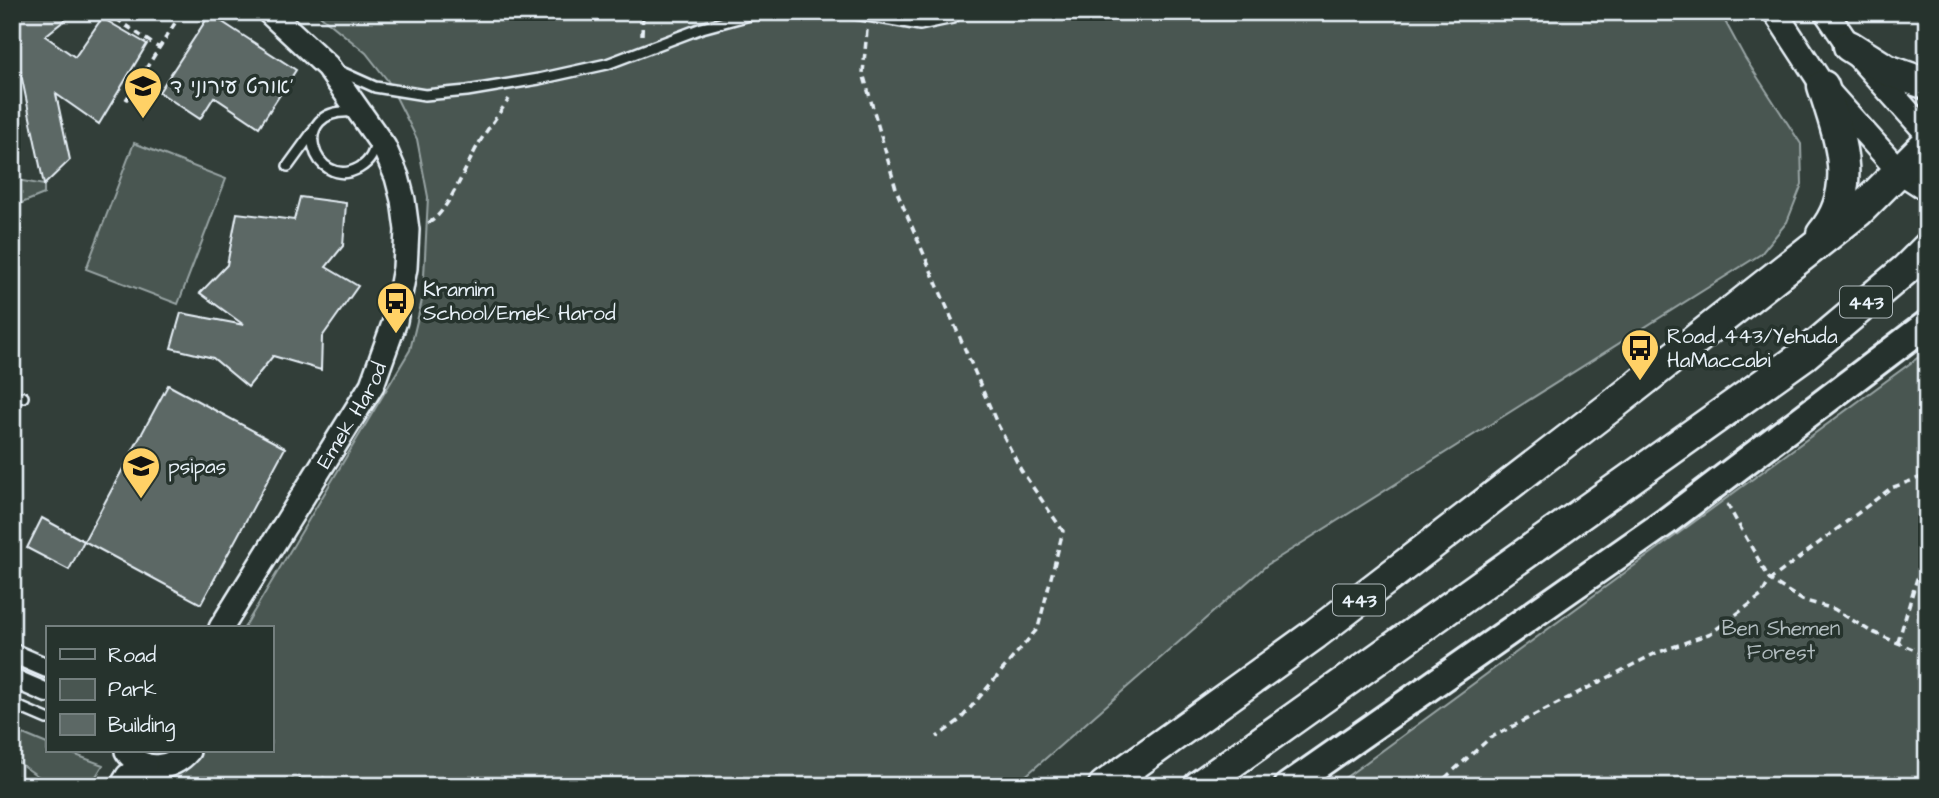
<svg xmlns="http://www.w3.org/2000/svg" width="1939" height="798" viewBox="0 0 1939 798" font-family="'Architects Daughter','Playpen Sans Hebrew',sans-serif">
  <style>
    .green { fill: #495651; stroke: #98a4a4; stroke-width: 2 }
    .building { fill: #5c6865; stroke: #e8f1f8; stroke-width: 2 }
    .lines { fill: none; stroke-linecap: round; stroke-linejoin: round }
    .service-casing { stroke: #e8f1f8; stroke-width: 14 }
    .minor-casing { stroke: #e8f1f8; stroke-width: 23 }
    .tertiary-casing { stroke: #e8f1f8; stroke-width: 28 }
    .secondary-casing { stroke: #e8f1f8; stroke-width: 32 }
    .trunk-casing { stroke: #e8f1f8; stroke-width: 35 }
    .path { stroke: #e8f1f8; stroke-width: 3.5; stroke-dasharray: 7 5; stroke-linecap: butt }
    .service { stroke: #26332d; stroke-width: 9 }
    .minor { stroke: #26332d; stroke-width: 18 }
    .tertiary { stroke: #26332d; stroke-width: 23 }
    .secondary { stroke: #26332d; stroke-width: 26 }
    .trunk { stroke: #26332d; stroke-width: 30 }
    .labels { text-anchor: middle; stroke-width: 7; stroke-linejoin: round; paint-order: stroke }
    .shield { fill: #26332d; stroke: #aeb8bb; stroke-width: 2 }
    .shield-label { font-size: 19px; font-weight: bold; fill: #e8f1f8 }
    .poi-label { font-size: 21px; fill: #e8f1f8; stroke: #26332d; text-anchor: start }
    .street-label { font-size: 21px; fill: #e8f1f8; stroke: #26332d }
    .park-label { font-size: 21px; fill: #b0bbbe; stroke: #26332d }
  </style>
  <rect width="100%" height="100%" fill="#323e39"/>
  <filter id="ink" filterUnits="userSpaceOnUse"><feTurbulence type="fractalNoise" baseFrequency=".0143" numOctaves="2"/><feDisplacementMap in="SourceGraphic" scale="14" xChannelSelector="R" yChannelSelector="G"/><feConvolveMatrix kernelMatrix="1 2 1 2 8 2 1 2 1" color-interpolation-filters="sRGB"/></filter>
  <g filter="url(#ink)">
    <path class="green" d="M316,12H1720L1745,58L1801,144L1802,184L1787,222L1761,254L1267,565L1014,786H151L171,751H271V628H244L410,350L423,296L428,197L417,139L388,81L366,53Z
      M134,143L226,179L178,304L86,269Z
      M12,179L44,185V194L12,207Z
      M1927,351V786H1334Z
      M23,734L47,744V751H65L103,765L90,786H52L12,758V749Z"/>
    <path class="building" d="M20,12H75L45,36L75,57L102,18L147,44L99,124L56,94L70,160L44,185L20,69L12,64V20Z
      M210,14L296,70L259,127L214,97L200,119L159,92Z
      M300,197L346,203L343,246L326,267L358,286L322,337L321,370L273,356L248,387L213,358L171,348L181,313L244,325L200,293L227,265L237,213L294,220Z
      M168,385L285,448L201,604L84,541Z
      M42,518L84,541L69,570L27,548Z"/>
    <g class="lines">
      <defs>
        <path id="service" d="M844,12L920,25L953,18
          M337,70L375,87L425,95L467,91L539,79L607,64L702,28L761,12
          M354,112C285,106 314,193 359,168C370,162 375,152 376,140
          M288,166L312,133
          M12,398L23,397
          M12,704L47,719"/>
        <path id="minor" d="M12,653L47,668
          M12,678L47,693"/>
        <g id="tertiary">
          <path d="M1775,12L1823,86L1899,171L1927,189"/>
          <path d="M1826,12L1849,46L1927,133"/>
          <path id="s1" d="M221,628L372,385L395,321L405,268L407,230L403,200L397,177L384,147L327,66L269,12"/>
          <path d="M127,751C142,774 172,770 188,751"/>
          <path d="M122,786L128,776L145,765"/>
        </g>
        <path id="secondary" d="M1288,786L1667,521L1927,324"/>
        <path id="trunk" d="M1849,46L1887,70L1927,84
          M1822,234C1860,189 1839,136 1823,86
          M1104,786L1315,634L1609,408L1859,211L1927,143
          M1199,786L1804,355L1905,270L1927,248"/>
      </defs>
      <use href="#service" class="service-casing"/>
      <use href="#minor" class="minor-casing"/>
      <use href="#tertiary" class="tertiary-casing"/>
      <use href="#secondary" class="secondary-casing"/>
      <use href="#trunk" class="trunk-casing"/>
      <path class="path" d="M106,12L159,48
        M867,30L863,73L897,192L996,421L1021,470L1063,531L1038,628L960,720L937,737
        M642,35L643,12
        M126,100L182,12
        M428,223C447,215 467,164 478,145C487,129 499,114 509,99
        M1727,504L1770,580L1802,600L1834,609L1870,631L1917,651L1927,658
        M1898,642L1927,545
        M12,731L19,720
        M227,786L323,778L339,786
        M1436,786L1490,738L1654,654L1711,633L1761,596L1770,580L1891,488L1927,475"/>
      <use href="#service" class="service"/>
      <use href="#minor" class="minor"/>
      <use href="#tertiary" class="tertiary"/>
      <use href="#secondary" class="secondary"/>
      <use href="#trunk" class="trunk"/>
    </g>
  </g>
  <defs>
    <symbol id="school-pin" viewBox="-11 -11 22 30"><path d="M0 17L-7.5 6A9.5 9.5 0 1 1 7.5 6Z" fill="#ffd166" stroke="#26332d"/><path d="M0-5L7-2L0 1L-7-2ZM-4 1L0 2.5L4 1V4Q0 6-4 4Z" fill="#111"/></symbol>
    <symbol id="bus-pin" viewBox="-11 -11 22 30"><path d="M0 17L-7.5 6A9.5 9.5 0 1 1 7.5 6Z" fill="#ffd166" stroke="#26332d"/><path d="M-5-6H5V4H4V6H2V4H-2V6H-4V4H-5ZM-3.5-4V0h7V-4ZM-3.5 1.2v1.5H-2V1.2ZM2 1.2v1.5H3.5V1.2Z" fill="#111"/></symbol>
  </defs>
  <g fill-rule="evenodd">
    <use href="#school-pin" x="121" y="64" width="44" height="60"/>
    <use href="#bus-pin" x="374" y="279" width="44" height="60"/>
    <use href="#bus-pin" x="1618" y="326" width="44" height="60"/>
    <use href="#school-pin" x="119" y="444" width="44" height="60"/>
  </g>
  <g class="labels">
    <g class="shield">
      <rect x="1840" y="286.5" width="52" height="31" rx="5"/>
      <rect x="1333" y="584.5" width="52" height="31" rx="5"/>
    </g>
    <g class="shield-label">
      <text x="1866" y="309">443</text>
      <text x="1359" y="607">443</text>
    </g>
    <g class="poi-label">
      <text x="170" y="93">אורט עירוני ד'</text>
      <text x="423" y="296">Kramim<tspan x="423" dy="24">School/Emek Harod</tspan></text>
      <text x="1667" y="343">Road 443/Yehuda<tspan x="1667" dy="24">HaMaccabi</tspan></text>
      <text x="168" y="473">psipas</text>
    </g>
    <g class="street-label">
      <text dy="7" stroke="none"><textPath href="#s1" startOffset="250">Emek Harod</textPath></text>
    </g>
    <g class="park-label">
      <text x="1781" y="635">Ben Shemen<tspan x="1781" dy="24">Forest</tspan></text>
    </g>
  </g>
  <rect width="1939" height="798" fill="none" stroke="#26332d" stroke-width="42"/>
  <rect x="21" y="21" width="1897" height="756" fill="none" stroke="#e8f1f8" stroke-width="2.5" filter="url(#ink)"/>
  <rect x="46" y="626" width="228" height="126" fill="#26332d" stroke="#747f7e" stroke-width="2"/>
  <rect x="60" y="649" width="35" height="10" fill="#26332d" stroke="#747f7e" stroke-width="2"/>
  <text x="108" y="662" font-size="21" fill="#e8f1f8">Road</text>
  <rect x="60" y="679" width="35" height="21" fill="#495651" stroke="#747f7e" stroke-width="2"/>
  <text x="108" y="696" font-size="21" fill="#e8f1f8">Park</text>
  <rect x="60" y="714" width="35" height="21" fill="#5c6865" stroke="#747f7e" stroke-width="2"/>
  <text x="108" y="732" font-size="21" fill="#e8f1f8">Building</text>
</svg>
